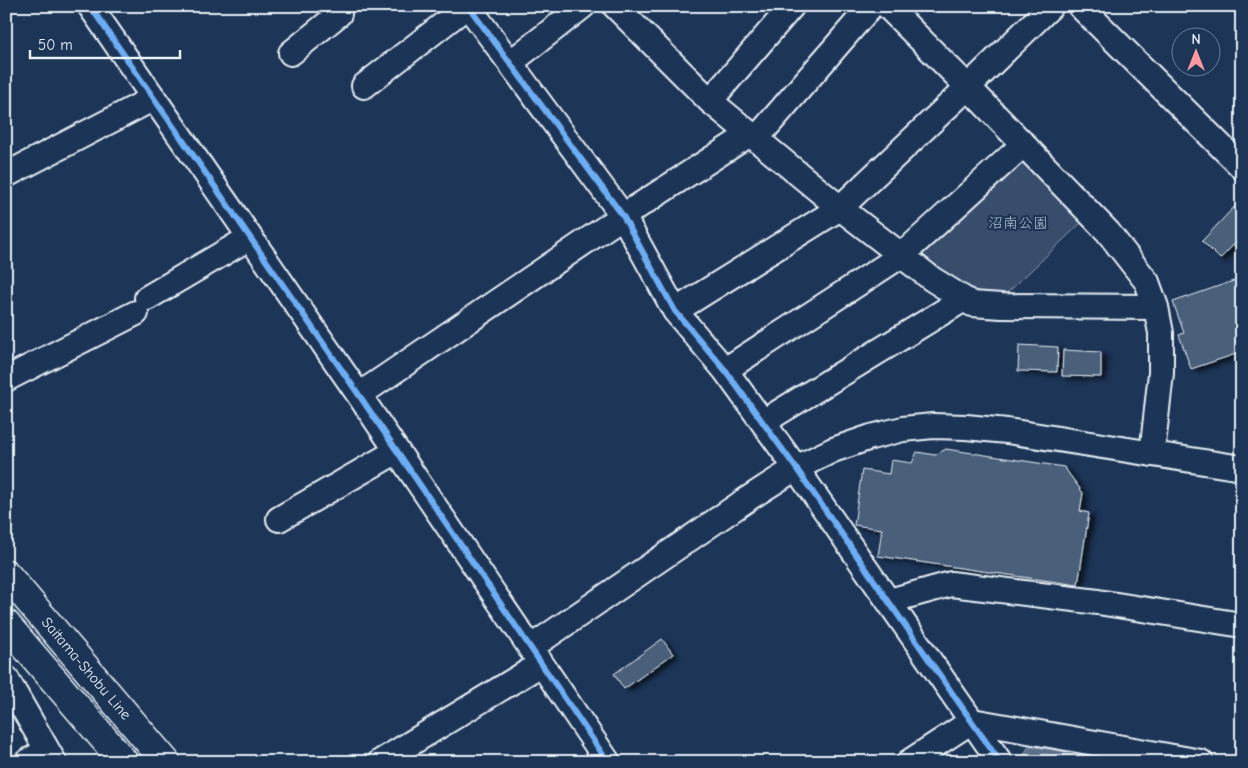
<svg xmlns="http://www.w3.org/2000/svg" width="1248" height="768" viewBox="0 0 1248 768" font-family="'Comic Neue','Klee One',sans-serif">
  <style>
    .green { fill: #374d6c; stroke: #909fb2 }
    .water { fill: #5d7089; stroke: #95a4b5 }
    .building { fill: #495e7a; stroke: #e8f1f8; filter: url(#shadow) }
    .lines { fill: none; stroke-linecap: round; stroke-linejoin: round }
    .minor-casing { stroke: #e8f1f8; stroke-width: 28 }
    .major-casing { stroke: #e8f1f8; stroke-width: 31 }
    .minor { stroke: #1d3557; stroke-width: 24 }
    .major { stroke: #1d3557; stroke-width: 28 }
    .cycleway-casing { stroke: #1d3557; stroke-width: 9 }
    .cycleway { stroke: #6dadf4; stroke-width: 6 }
    .labels { text-anchor: middle; stroke-width: 4.5; stroke-linejoin: round; paint-order: stroke }
    .park-label { font-size: 15px; fill: #b3c0ce; stroke: #1d3557 }
    .street-label { font-size: 15px; fill: #e8f1f8; stroke: #1d3557 }
  </style>
  <defs>
    <filter id="shadow"><feDropShadow dx="5.5" dy="3" stdDeviation="2.5" flood-color="#0009"/></filter>
  </defs>
  <rect width="100%" height="100%" fill="#1d3557"/>
  <filter id="ink" filterUnits="userSpaceOnUse"><feTurbulence type="fractalNoise" baseFrequency=".02" numOctaves="2"/><feDisplacementMap in="SourceGraphic" scale="10" xChannelSelector="R" yChannelSelector="G"/><feConvolveMatrix kernelMatrix="1 2 1 2 8 2 1 2 1" color-interpolation-filters="sRGB"/></filter>
  <g filter="url(#ink)">
    <path class="green" d="M1019,163H1026L1082,222L1005,295L983,294L941,276L922,262V254Z"/>
    <path class="water" d="M1029,746L1133,762H1019Z"/>
    <path class="building" d="M1238,203L1242,206V236L1220,259L1202,241Z
      M1242,278V352L1191,369L1179,335L1184,333L1173,302Z
      M1019,345L1058,347L1057,372L1018,371Z
      M1063,350L1101,352V377L1062,376Z
      M946,449L1064,467L1083,493L1080,511L1089,513L1078,585L878,556L882,529L854,525L862,470L889,474L891,460L912,463L917,452L935,455Z
      M662,639L673,654L624,689L614,674Z"/>
    <g class="lines">
      <defs>
        <path id="minor" d="M90,6L359,395L608,762
          M468,6L623,216L675,311L725,370L796,468L1000,762
          M615,6L710,101L840,208L932,279L972,304L1001,306L1156,307
          M887,6L968,87L1108,232L1147,282L1156,307L1161,333V373L1152,454
          M1080,6L1242,167
          M291,53L339,14L334,6
          M510,63L583,6
          M364,86L467,6
          M710,101L792,6
          M756,139L871,6
          M6,175L154,98
          M147,298L249,238
          M675,311L840,208L968,87L1051,6
          M725,370L902,255L1024,144
          M6,379L136,313
          M359,395L623,216L750,134
          M763,422L964,299
          M279,519L397,451
          M889,601L951,584L1098,602L1242,625
          M530,648L749,498L796,468L833,450L871,437L903,429L933,426L966,427L1007,431L1242,468
          M6,678L54,762
          M27,762L47,750
          M380,762L541,664
          M909,762L972,721L1201,762"/>
        <g id="major">
          <path id="s1" d="M6,574L166,762"/>
          <path d="M6,624L124,762"/>
        </g>
      </defs>
      <use href="#minor" class="minor-casing"/>
      <use href="#major" class="major-casing"/>
      <use href="#minor" class="minor"/>
      <use href="#major" class="major"/>
      <defs>
        <path id="cycleway" d="M90,6L359,395L608,762
          M468,6L623,216L675,311L725,370L796,468L1000,762"/>
      </defs>
      <use href="#cycleway" class="cycleway-casing"/>
      <use href="#cycleway" class="cycleway"/>
    </g>
  </g>
  <g class="labels">
    <g class="park-label">
      <text x="1018" y="228">沼南公園</text>
    </g>
    <g class="street-label">
      <text dy="5" stroke="none"><textPath href="#s1" startOffset="124">Saitama-Shobu Line</textPath></text>
    </g>
  </g>
  <rect width="1248" height="768" fill="none" stroke="#1d3557" stroke-width="25"/>
  <rect x="12" y="12" width="1223" height="743" fill="none" stroke="#e8f1f8" stroke-width="2" filter="url(#ink)"/>
  <g transform="translate(1196 52)"><circle r="24" fill="#1d3557" stroke="#6e8097"/>
  <path d="M0-4L9 19L0 12L-9 19Z" fill="#ff9aa2"/>
  <text y="-8" font-size="14" font-weight="bold" text-anchor="middle" fill="#e8f1f8">N</text>
  </g>
  <path d="M30 50v8h150v-8" fill="none" stroke="#e8f1f8" stroke-width="2.5"/>
  <text x="38" y="50" font-size="15" fill="#e8f1f8" stroke="#1d3557" stroke-width="4" paint-order="stroke">50 m</text>
</svg>
